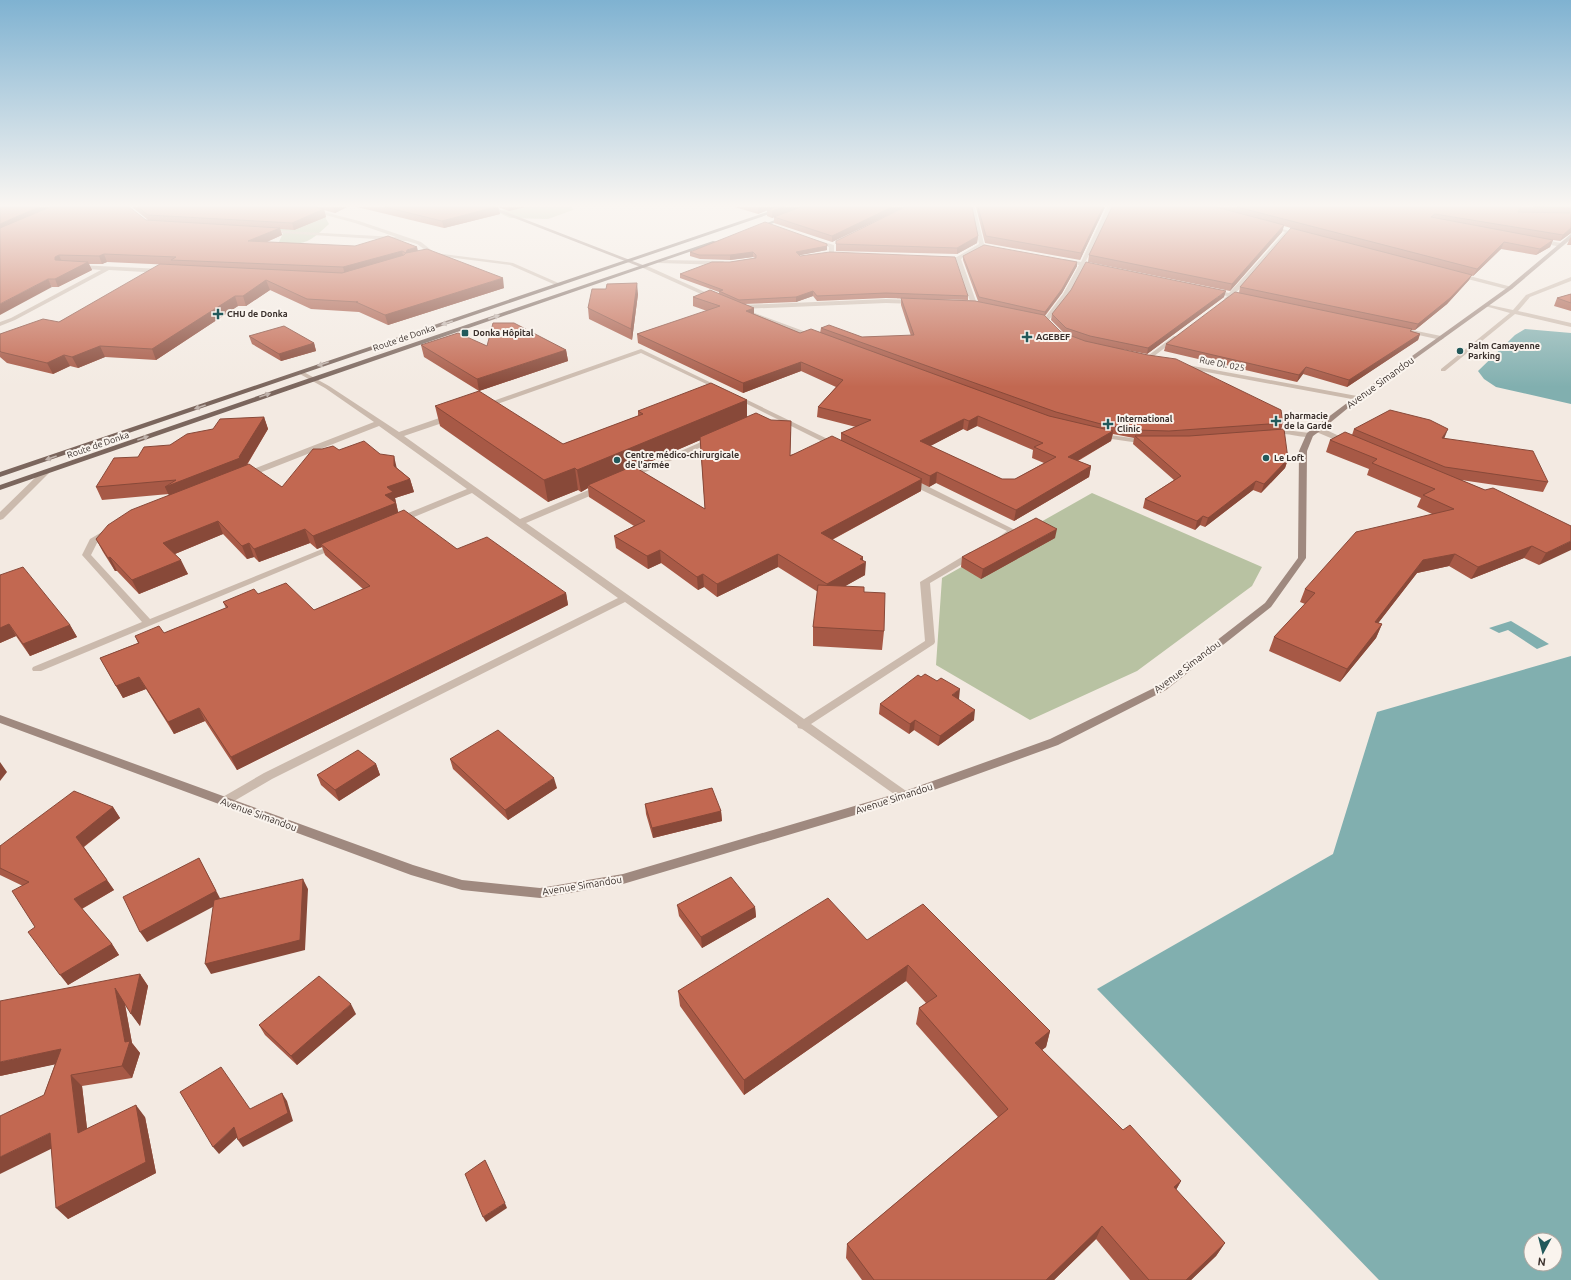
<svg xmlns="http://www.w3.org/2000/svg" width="1571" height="1280" viewBox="0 0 1571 1280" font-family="Ubuntu,sans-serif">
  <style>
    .green { fill: #b8c2a2 }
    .water { fill: #81afaf; fill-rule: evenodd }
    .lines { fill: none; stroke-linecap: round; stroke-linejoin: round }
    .service { fill: #cbbaad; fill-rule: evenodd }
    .minor { fill: #cbbaad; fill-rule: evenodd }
    .secondary { fill: #9f897f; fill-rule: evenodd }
    .primary { fill: #7b665d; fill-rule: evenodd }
    .wall { fill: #a75946; fill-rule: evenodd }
    .shaded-wall { fill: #884939 }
    .building { fill: #c26851; stroke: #884939; fill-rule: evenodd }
    .oneway { fill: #c1b4ad }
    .poi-dot { fill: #22595b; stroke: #faf4ee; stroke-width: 1.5 }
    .labels { text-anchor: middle; stroke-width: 4; stroke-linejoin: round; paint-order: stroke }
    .far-poi-label { font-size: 9px; font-weight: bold; fill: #3a302c; stroke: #faf4ee; text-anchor: start }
    .far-street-label { font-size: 9px; fill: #3a302c; stroke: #faf4ee }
    .street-label { font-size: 10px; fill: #3a302c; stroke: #faf4ee }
  </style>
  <rect width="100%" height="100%" fill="#f3eae2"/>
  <path class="green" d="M261,207H275L325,217L329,224C311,241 304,247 279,242L283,233L251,232Z
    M515,207H572L573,210L548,219L510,218L497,212Z
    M1092,493L1262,567L1252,586L1137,671L1030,720L936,665L942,578Z"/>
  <path class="water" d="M1525,329L1571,333V404L1496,387L1484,379L1478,371L1515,335Z
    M1511,621L1549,644L1537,649L1508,630L1499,633L1489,628Z
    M1571,656V1280H1379L1097,989L1333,854L1377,712ZM1531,1240H1555V1264H1531Z"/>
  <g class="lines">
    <path class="service" d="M296,207H305L359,221L421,242L435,253L513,263L563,285L558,286L510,265L432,255L417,244L407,241L265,232L267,230L396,237L355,223Z
      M661,260L723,261L726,263L723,265L659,263L658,262Z
      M78,265L162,269L165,271L162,273L109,270L15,320L0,326V322L11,318L101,270L76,268L75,267Z
      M1571,277V281L1530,297L1518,311L1571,323V327L1515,314L1445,371H1441V369L1510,313L1485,306V304L1513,310L1526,295Z
      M641,349L724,389L719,390L641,353L486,408L479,406Z
      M298,371H302L329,386L399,432L448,415H454V419L404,436L520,519L598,486H604V490L526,523L804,719L925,641L920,582L970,552H976L977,554L976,556L930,583L935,642L934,644L811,724L909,793L911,796L909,799L905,800L901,799L802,729L798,728L797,725L625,602L272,779L229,804L225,806L221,804L219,801L221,798L264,773L618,598L472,493L402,522H396V518L467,489L379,426L249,477H243V473L374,422L325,388L298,373Z
      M733,395H737L840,445L839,447H833L733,397Z
      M1314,427H1320L1352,442L1351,444H1345L1314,431Z
      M710,438H713L717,440L632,478H629L625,476Z
      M907,479H913L1017,531L1006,539H1000L999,537L1007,531L907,483Z
      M107,529L111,532L97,543L91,555L150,619L332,545L335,544L339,547L41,671H33L32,669L33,667L142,622L82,555L90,539Z"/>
    <path class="minor" d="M971,207H975L984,244L999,248L996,250L983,247L961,259L977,304L974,306L971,304L955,258L979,244Z
      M1107,207H1112L1085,263L1101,267L1098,269L1084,266L1069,295L1048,321H1044V319L1063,294L1079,265L1062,261L1065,259L1081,262Z
      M1268,225L1304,235L1301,237L1289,233L1235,294L1247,297V299L1232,297L1227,301L1224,299L1227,296L1209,292V290L1211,289L1229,293L1285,232L1268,227Z
      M813,239L834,245V252L845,254L842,256L829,254V247L813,241Z
      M1539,239L1561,243L1564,245L1561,247L1537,242Z
      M645,265L716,297L717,298L712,299L643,268L642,267Z
      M1458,273L1512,287L1513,288L1510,290L1456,276V274Z
      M886,299L915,300L918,302L915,304L886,303L741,309L738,307L741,305Z
      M744,309L817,336L818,337L813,338L742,312L741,311Z
      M1407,329L1441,336L1444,338L1441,340L1405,332V330Z
      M1174,336L1179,337L1149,360H1145V358Z
      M1182,364L1357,396L1361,398L1357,400L1180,367L1179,366Z
      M1285,430L1310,433L1314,435C1307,440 1293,434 1284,434C1278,435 1273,438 1268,434L1269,432Z
      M1095,433L1146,440L1150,442L1146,444L1098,437L1094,435Z
      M42,471H48L49,473L3,519L0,520V512Z"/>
    <path class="secondary" d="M486,207H493L648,267L643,268Z
      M1571,234V239L1512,289L1359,399L1320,431L1313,436L1307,451L1306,558L1271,607L1166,690L1058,745L909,799L623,884L540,898L462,890L411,875L0,723V715L413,865L462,880L540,888L623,874L902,792L1050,739L1158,686L1265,603L1298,558L1299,451L1307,433L1355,397L1508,287Z"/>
    <path class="primary" d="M782,207H790L0,477V472Z
      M785,216L789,217L758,229L754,228Z
      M713,241L718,242L0,490V485L310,378Z"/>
  </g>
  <path class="wall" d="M0,207L148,220L132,207H347L335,213L324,210L326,217L294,230L280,229L282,235L267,242L418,251L504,288L388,325L359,312L311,309L270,290L246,306H238L156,360L105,357L78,368L70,366L53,374L7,363L0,357V334L59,322L173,265L107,262L102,264H89L92,270L58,287H52Z
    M357,207H525L509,211L498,207L500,214L444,228Z
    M735,207H905L832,242L774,223V217L772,218L767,216V210L758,214Z
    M976,207H1105L1080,260L985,243Z
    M1112,207H1571V233L1560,241L1553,240L1550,247L1536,255L1501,249L1473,276L1471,275L1469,280L1447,304L1415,330H1412L1411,331L1420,334L1418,340L1347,387L1303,374L1297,382L1164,351L1166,344L1239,293L1240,287L1301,231L1284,226L1282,232L1230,291L1088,262L1089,255Z
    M978,236L977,243L957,254L836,251V241Z
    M1571,237V245H1567L1570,238Z
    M827,250L799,255L800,256L968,296V300L886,298L817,301L813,296L796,302L744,304L754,308V314L800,333H820L821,328L862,337L911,336L901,305V298L978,301L963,260V256L1077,262V266L1062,293L1045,316L1061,332L1064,333L1051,320L1052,314L1224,297L1147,354L1121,349L1283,423L1281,430L1288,459L1285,468L1261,493L1253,490L1205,527L1200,525L1195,530L1143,508L1145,499L1174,480L1133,444L1134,438L1113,434L1111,441L1078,461L1091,466L1089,477L1014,521L936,483L929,487L921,483V491L832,540L863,557V560L865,575L845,586L864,592L884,631L882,650L813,646V627L818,592L778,567L717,597L704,587L698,590L661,563L648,569L616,548L614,536L634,526L589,497L588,488L581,492L578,490L548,502L440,426L435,406L563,444L638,416V411L747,400V417L791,432L790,455L841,440V433L856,427L817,417L818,407L836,387L801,371L743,393L638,343L637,334L707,311L693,306V297L719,294V292L680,278V274L730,262L755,258L753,257L730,260L700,259L690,256V252ZM977,426L1033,450L1032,458L1044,463L1015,479H1002L930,446L963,429L967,431ZM700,440L705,509L636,468Z
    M638,294L632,340L589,319L588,308Z
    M1571,294V311L1554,306L1557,298Z
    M249,336L314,343L316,351L281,361L252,344Z
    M421,345L487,346L566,350L568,361L479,391L424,357Z
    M264,417L268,429L247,465L282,487L339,450L397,468L410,479L414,492L395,498L398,512L457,549L566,593L568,605L237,770L205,721L174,734L146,689L123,698L100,658L138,643L135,636L164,633L226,608L223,602L258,594L314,610L363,589L325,555L322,547L317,549L310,543L259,562L254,557L247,559L223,534L175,554L188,574L139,594L117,571H115L103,552L96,539L169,495V494L102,500L96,487L138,457L170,445L213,429Z
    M1354,429L1444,438L1548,482L1543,492L1461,480L1571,526L1539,565L1524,558L1471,579L1449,566L1417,573L1378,623L1382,624L1376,638L1340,682L1269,651L1274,637L1305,604L1300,602L1305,589L1432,514L1417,507L1421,498L1367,475L1369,469L1326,452L1330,440L1352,435Z
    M1055,538L981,579L961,567L962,557Z
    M0,575L70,625L77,637L30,656L16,636L0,643Z
    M958,699L974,720L938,746L914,730L909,734L879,714L880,704Z
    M450,759L557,788L508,820L453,769Z
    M376,764L380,775L339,801L321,785L317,775Z
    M645,804L721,811L722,821L653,838L646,814Z
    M113,807L120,818L84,847L114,890L82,909L112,944L119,955L68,985L35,927L23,886L0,875V846Z
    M677,905L755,907L756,917L702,948L679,916Z
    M867,940L1050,1031L1046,1047L1042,1050L1123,1130L1181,1181L1176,1190L1225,1243L1216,1256L1191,1280H1130L1096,1239L1054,1280H862L846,1258L847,1244L998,1117L916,1024L919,1008L926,1003L906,981L744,1095L680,1006L678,991Z
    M140,974L148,986L140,1026L125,1004L132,1043L140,1053L132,1078L82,1086L87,1129L145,1117L156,1173L68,1219L51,1149L44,1095L55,1064L0,1076Z
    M356,1014L297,1065L265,1035L259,1025Z"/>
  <path class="shaded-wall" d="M39,207H58L0,233V224Z
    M333,207H347L335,213Z
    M495,207H498L500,214L444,228L442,221Z
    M508,207H525L509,211Z
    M758,207H776L758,214Z
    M784,207H802L772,218V211Z
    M892,207H905L832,242V236Z
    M1103,207H1105L1080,260L1081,253Z
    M324,209L326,217L294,230L292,223Z
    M1284,225L1282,232L1230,291L1232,284Z
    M280,228L282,235L250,249L248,241Z
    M1571,228V233L1560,241L1563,235Z
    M978,236L977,243L957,254V248Z
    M1553,240L1550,247L1536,255L1540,249Z
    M1504,242L1501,249L1473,276L1477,269Z
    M827,244V250L796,256V252Z
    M417,247L419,255L406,253L407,250Z
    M402,251L404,259L345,275L343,267Z
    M753,252V257L730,260V255Z
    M104,254L107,262L102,264L99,256Z
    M59,255L62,262L55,260V257Z
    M88,262L92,270L58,287L55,279Z
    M1077,262V266L1062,293L1044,316L1045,312Z
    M1472,275L1469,280L1447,304L1415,330L1418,324Z
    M503,278L504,288L388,325L385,315Z
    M48,279L52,287L0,315V304Z
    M266,280L270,290L246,306L243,296Z
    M637,283L638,294L632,340L631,329Z
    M813,291V296L796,302V297Z
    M1226,291L1224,297L1147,354L1148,348Z
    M235,296L238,306L156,360L152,349Z
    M754,308V317L746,311Z
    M1420,334L1418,340L1347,387L1349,380Z
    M314,343L316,351L281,361L279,354Z
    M100,346L105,357L78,368L72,357Z
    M566,350L568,361L479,391L477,379Z
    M64,355L70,366L53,374L47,363Z
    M801,362V371L743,393V383Z
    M1306,367L1303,374L1297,382L1299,375Z
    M747,400V420L591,487L588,485V488L581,492L577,470Z
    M978,416L977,426L967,431L969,421Z
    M264,417L268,429L244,469L171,500L165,487L239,457Z
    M964,419L963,429L919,452L920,441Z
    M1448,429L1444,439L1442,438Z
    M1113,431L1111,441L1066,467L1068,457Z
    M394,456L397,469L394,466Z
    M1288,459L1285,468L1261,493L1264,484Z
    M1091,466L1089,477L1014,521L1016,510Z
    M575,468L578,490L548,502L544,480Z
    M937,472L936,483L929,487L930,476Z
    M410,479L414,492L395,498L399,516L321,544L322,547L317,549L313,536L385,495L387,487Z
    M922,479L921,491L820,546L821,533Z
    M1256,481L1253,490L1205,527L1208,518Z
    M1203,516L1200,525L1195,530L1197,521Z
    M218,521L223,534L170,556L163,543Z
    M305,529L310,543L259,562L254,549Z
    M1057,529L1055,538L981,579L983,569Z
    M1571,541V550L1539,565L1546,553Z
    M249,543L254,557L247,559L242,546Z
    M1532,546L1524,558L1471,579L1478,567Z
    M660,550L661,563L648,569L647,556Z
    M778,554V567L717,597V584Z
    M1455,554L1449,566L1417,573L1369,635L1375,622L1423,560Z
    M110,557L117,571H115L108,558Z
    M863,557V564L866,562L865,575L826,597L827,584Z
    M181,560L188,574L139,594L132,580Z
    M703,574L704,587L698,590L697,577Z
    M566,593L568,605L237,770L231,757Z
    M9,624L16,636L0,643V628Z
    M1382,624L1376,638L1340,682L1347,669Z
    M70,625L77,637L30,656L23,644Z
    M139,677L146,689L123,698L116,686Z
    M960,689L959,699L950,705L952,695Z
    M199,708L205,721L174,734L168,722Z
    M975,710L974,720L938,746L940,736Z
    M915,720L914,730L909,734L910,724Z
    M0,762L7,772L0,781Z
    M376,764L380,775L339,801L335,790Z
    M554,778L557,788L508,820L505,810Z
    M113,807L120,818L83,847L76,837Z
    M721,811L722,821L653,838L652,828Z
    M199,858L222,902L147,942L140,932Z
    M303,879L308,889L305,950L211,974L205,964Z
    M107,880L114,890L81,909L74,899Z
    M755,907L756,917L702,948L701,937Z
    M112,944L119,955L68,985L60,975Z
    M908,965L906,981L744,1095V1080Z
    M140,974L148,986L140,1026L131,1014Z
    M115,988L124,1000L132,1043L140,1053L132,1078L122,1066L125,1042Z
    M351,1004L356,1014L297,1065L291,1056Z
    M1050,1031L1046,1047L1031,1058L1035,1043Z
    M61,1049L71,1061L0,1076V1062Z
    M71,1075L82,1086L89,1145L78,1133Z
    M282,1093L287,1101L293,1121L243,1147L238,1140Z
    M136,1105L145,1117L156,1173L68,1219L56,1208Z
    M234,1127L240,1135L219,1154L213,1147Z
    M50,1133L61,1144L0,1174V1157Z
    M1181,1181L1173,1195L1174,1187Z
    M505,1203L507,1208L486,1222L483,1217Z
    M1102,1226L1096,1239L1054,1280H1046Z
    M1225,1243L1216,1256L1191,1280H1186Z"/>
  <path class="building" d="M0,207H39L0,224Z
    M50,207H129L146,220L280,228L248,241L355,246L388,236L417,247L407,250L406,253L402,251L343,267L171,260L176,257L104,254L99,256L59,255L55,257V260L88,262L55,279H48L0,304V228Z
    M138,207H316L324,209L292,223L148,215Z
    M385,207H495L442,221Z
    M775,207H784L772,211L767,210Z
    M801,207H892L832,236L774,217Z
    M905,207H972L978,236L957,248L836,244V241Z
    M978,207H1103L1081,253L986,236Z
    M1112,207H1216L1284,225L1232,284L1089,255Z
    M1237,207H1521L1518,212L1571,213V228L1563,235L1435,214L1431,217L1553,240L1540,249L1504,242L1477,269Z
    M1533,207H1571V208Z
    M765,222L827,244V246L796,252L800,256L830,252L955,257L968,296L886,293L817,296L813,291L796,297L739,300L719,291L723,290L680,274L712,262H730L756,258V255L753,252L730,255H699L690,252Z
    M1291,228L1472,275L1450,298L1418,324L1240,287Z
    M984,245L1077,262L1062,289L1045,312L979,297L963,256Z
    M427,249L503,278L385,315L356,302H358L307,299L266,280L243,296H235L152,349L100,346L72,357L64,355L47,363L1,352L0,351V334L43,319L59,322L160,264L342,273L404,255L406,253Z
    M1086,262L1226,291L1148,348L1090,336L1066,328L1052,314L1071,290Z
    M637,283L631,329L588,308L592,289H606L607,284Z
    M710,290L754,308L746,311L800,333L811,329L1049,416L1113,431L1068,457L1091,466L1016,510L937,472L930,476L841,433L871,420L818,407L843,380L801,362L743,383L637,334L720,306L693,297ZM978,416L1043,443L1034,447L1056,457L1015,479H1002L920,441L964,419L969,421Z
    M1235,292L1412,329L1410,331L1420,334L1349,380L1306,367L1299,375L1166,344Z
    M1571,294V303L1557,298Z
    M901,298L975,301L1044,315L1061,332L1085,341L1148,355L1176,359L1281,410L1283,423L1169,431L1136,430L1101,424L1056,412L821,328L829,325L862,337L914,335Z
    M493,323H514L566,350L477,379L421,345L458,333L487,346Z
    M284,326L314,343L279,354L249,336Z
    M711,383L747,400L577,470L575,468L544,480L435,406L479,391L563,444L643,414L638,411Z
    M1390,410L1430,420L1448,429L1442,438L1533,451L1548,482L1445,467L1354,429Z
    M756,413L771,420L791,421L790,456L832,436L922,479L821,533L863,557L860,559L866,562L827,584L778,554L717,584L703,574L697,577L660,550L647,556L614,536L645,521L588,485L633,466L705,509L700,437Z
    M264,417L239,457L240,458L165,487L176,480L96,487L114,458L138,457L144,447L170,445L187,434L213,429L220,419Z
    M1284,429L1288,459L1264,484L1256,481L1208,518L1203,516L1197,521L1145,499L1181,476L1135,436H1189Z
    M1345,432L1485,490L1493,488L1571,526V541L1546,553L1532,546L1478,567L1455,554L1423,560L1375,622L1382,624L1347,669L1274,637L1315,593L1305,589L1356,532L1454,509L1423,495L1435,489L1372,463L1377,459L1330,440Z
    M364,441L380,454L394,456V466L410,479L387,487L393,492L385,495L396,503L313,536L305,529L254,549L249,543L242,546L218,521L163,543L181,560L132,580L110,557L108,558L96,539L108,525L131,510L249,464L282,487L313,449H322L333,446L339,450Z
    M404,510L457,549L487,537L566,593L231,757L199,708L168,722L139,677L116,686L100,658L139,643L135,636L159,626L164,633L228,607L223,602L254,589L258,594L286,583L314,610L370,586L321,544Z
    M1036,518L1057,529L983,569L962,557Z
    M23,567L70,625L23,644L9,624L0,628V575Z
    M818,585L864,587V592L885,593L884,631L813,627Z
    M925,674L937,681L941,678L960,689L952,695L975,710L940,736L915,720L910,724L880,704L918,675L921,677Z
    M498,730L554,778L505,810L450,759Z
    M358,750L376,764L335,790L317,775Z
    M712,788L721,811L652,828L645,804Z
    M74,791L113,807L76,837L107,880L74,899L112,944L60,975L28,932L35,927L12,891L29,882L0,868V846Z
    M199,858L216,891L140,932L123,897Z
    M731,877L755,907L701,937L677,905Z
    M303,879L300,940L205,964L214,900Z
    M828,898L867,940L923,904L1050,1031L1035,1043L1123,1130L1130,1125L1181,1181L1174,1187L1225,1243L1186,1280H1149L1102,1226L1046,1280H874L847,1244L1008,1109L919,1008L937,996L908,965L744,1080L678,991Z
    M140,974L131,1014L115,988L125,1042L130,1041L122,1066L71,1075L78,1133L136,1105L146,1162L56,1208L50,1133L0,1157V1116L44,1095L61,1049L0,1062V1001Z
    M319,976L351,1004L291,1056L259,1025Z
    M221,1067L250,1109L282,1093L288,1113L238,1140L234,1127L213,1147L180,1092Z
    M485,1160L505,1203L483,1217L465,1174Z"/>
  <defs><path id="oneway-solid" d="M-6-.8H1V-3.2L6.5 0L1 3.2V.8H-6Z"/></defs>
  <g class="oneway">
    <use href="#oneway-solid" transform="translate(494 317) rotate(-19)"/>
    <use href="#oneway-solid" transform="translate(447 323) rotate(161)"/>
    <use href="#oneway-solid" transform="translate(323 364) rotate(161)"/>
    <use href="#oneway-solid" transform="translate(265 395) rotate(-19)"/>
    <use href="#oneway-solid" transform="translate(200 407) rotate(161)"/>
    <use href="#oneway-solid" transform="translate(143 438) rotate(-19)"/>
    <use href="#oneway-solid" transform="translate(51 458) rotate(161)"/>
  </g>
  <linearGradient id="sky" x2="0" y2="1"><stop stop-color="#7fb2d1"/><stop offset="0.53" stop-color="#faf6f2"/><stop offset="1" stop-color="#faf6f2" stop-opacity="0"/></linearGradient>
  <rect width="1571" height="387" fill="url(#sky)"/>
  <g class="poi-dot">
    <path d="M216 308h4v4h4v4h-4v4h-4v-4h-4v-4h4z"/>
    <rect x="461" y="329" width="8" height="8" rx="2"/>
    <path d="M1025 331h4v4h4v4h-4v4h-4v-4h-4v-4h4z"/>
    <circle cx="1460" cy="351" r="4"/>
    <path d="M1274 415h4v4h4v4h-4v4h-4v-4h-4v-4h4z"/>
    <path d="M1106 418h4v4h4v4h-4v4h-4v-4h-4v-4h4z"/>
    <circle cx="1266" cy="458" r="4"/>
    <circle cx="617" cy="460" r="4"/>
  </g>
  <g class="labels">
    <g class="far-poi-label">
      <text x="227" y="317">CHU de Donka</text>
      <text x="473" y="336">Donka Hôpital</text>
      <text x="1036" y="340">AGEBEF</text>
      <text x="1468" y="349">Palm Camayenne<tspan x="1468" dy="10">Parking</tspan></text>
      <text x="1284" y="419">pharmacie<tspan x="1284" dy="10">de la Garde</tspan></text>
      <text x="1117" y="422">International<tspan x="1117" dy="10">Clinic</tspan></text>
      <text x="625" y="458">Centre médico-chirurgicale<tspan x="625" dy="10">de l'armée</tspan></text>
      <text x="1274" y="461">Le Loft</text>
    </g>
    <g class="far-street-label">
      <text transform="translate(404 338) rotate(-19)" y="3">Route de Donka</text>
      <text transform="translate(1222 364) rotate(11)" y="3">Rue DI. 025</text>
      <text transform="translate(98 445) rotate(-19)" y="3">Route de Donka</text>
    </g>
    <g class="street-label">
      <text transform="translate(1380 382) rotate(-36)" y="4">Avenue Simandou</text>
      <text transform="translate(1187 666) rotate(-37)" y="4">Avenue Simandou</text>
      <text transform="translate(894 798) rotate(-18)" y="4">Avenue Simandou</text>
      <text transform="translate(259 814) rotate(20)" y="4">Avenue Simandou</text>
      <text transform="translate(582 885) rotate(-9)" y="4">Avenue Simandou</text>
    </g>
  </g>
  <g transform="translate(1543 1252) rotate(187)"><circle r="19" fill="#faf4ee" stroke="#ada6a0"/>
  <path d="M0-3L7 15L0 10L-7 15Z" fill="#22595b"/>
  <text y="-6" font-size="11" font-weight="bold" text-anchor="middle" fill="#3a302c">N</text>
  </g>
</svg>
